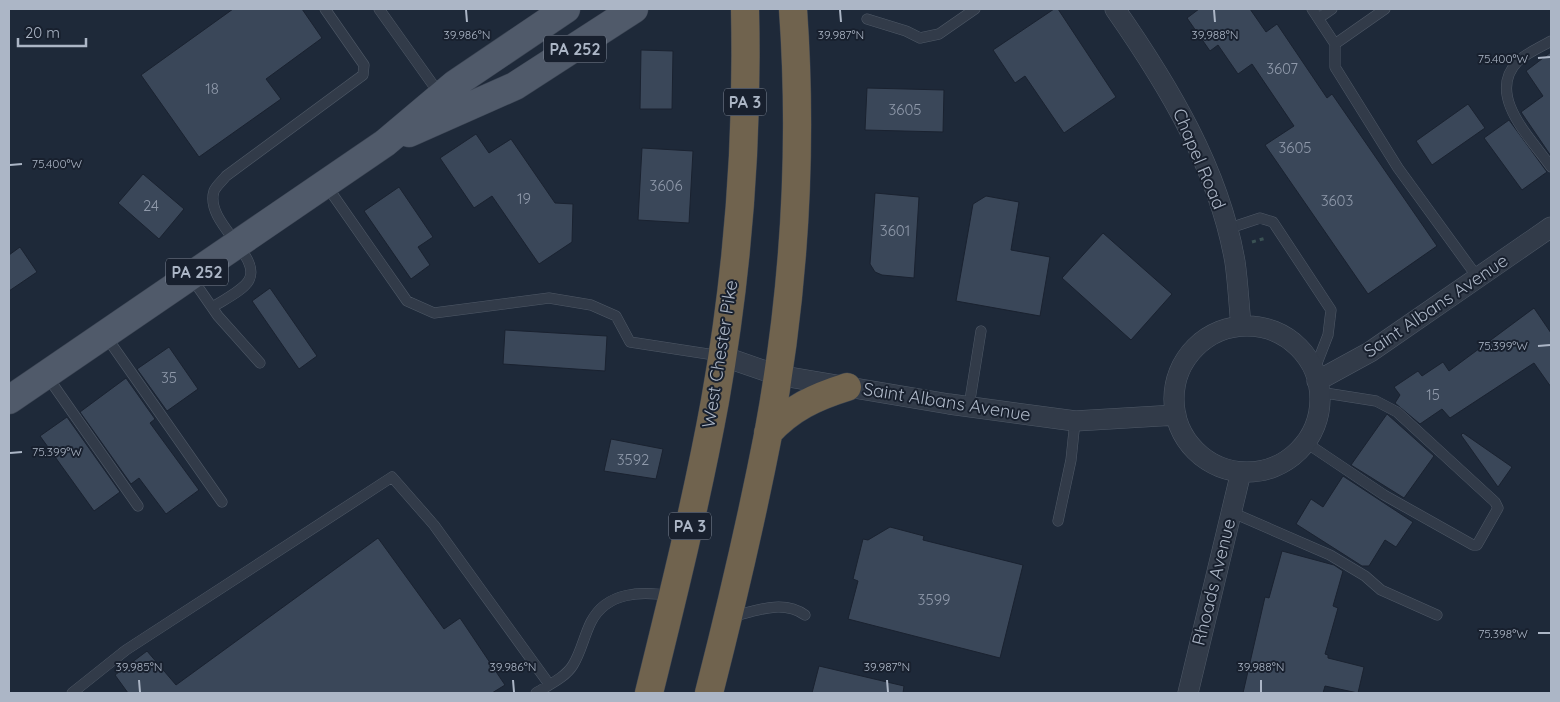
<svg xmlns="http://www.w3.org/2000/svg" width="1560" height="702" viewBox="0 0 1560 702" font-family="Quicksand,sans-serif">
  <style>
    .building { fill: #3a4759; stroke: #1a2230 }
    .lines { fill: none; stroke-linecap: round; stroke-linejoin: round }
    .lane-casing { stroke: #4f5967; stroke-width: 11 }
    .street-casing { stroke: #4f5967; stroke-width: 21 }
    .primary-casing { stroke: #3b4453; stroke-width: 29 }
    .highway-casing { stroke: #3a4351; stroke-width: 29 }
    .path { stroke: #3b5254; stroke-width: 3; stroke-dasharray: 4 4; stroke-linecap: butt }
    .lane { stroke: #323b49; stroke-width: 10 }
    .street { stroke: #323b49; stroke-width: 20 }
    .primary { stroke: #505a6a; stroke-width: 28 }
    .highway { stroke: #70634e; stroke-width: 28 }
    .ticks { fill: none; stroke: #acb6c6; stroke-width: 2 }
    .labels { text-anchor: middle; stroke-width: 4; stroke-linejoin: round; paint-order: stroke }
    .number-label { font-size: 15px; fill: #909aab }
    .shield { fill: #18202e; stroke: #808998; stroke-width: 1 }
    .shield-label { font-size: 16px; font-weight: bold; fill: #acb6c6 }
    .street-label { font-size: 18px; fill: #acb6c6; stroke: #18202e }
    .ticks-label { font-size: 12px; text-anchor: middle; fill: #acb6c6; stroke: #18202e; stroke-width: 4; stroke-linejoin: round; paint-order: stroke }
  </style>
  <rect width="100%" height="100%" fill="#1e2939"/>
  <path class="building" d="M233,9H302L322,38L266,79L281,99L199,157L141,75Z
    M1054,9H1058L1116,97L1064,133L1025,76L1015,83L993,50Z
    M1199,9H1250L1266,32L1277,24L1327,98L1332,94L1437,246L1368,294L1265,145L1294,126L1252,64L1238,74L1218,45L1210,51L1187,18Z
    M641,50L673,51L672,109H640Z
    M1551,52V156L1521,112L1543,96L1526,71Z
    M867,88L944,90L943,132L865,130Z
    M1468,104L1485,128L1432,165L1416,141Z
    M1509,120L1547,172L1522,190L1484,138Z
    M476,134L489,153L511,139L555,203L573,204L572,242L539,264L492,196L474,208L440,158Z
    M642,148L693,151L689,223L638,220Z
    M143,174L184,209L159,239L118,203Z
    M399,187L433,237L418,247L430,265L411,279L364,211Z
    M875,193L919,197L914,278L882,275L875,272L870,264Z
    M986,196L1019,202L1011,250L1050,257L1040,316L956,301L973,204Z
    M1103,233L1172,294L1131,340L1062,278Z
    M20,247L37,272L9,291V255Z
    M270,288L317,356L299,369L252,301Z
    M1534,308L1551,333V387L1534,363L1450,418L1442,409L1420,424L1395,403L1400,395L1394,387L1418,371L1422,376L1443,362L1449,371Z
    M505,330L607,336L605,371L503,364Z
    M169,347L198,389L167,411L137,369Z
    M126,378L155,419L150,423L199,490L166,514L139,478L131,484L80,412Z
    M1387,414L1434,456L1404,498L1351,465Z
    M67,417L120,492L94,511L40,436Z
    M1463,433L1512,467L1498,487L1461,435Z
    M611,439L663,449L656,479L604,471Z
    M1343,476L1413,522L1396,547L1385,540L1369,566H1362L1296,524L1311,499L1323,507Z
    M890,527L924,536L923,540L1023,565L1000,658L848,619L858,581L853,579L863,539L868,540Z
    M378,538L444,629L460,618L505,685L492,693H128L115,675L147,651L176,685Z
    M1282,551L1334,565L1343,571L1333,606L1338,608L1325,654L1328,655V658L1364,667L1358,693L1325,686L1323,693H1243L1265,597L1269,598Z
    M819,666L904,686L903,693H812Z"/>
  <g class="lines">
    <defs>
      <path id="lane" d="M379,9L441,96
        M1312,9L1335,44L1385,9
        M1319,18L1332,9
        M867,19L906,31L920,38L939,34L975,9
        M1551,41C1541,47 1527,53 1518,61C1485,95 1531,138 1551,167
        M1335,44V67L1398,168L1478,278
        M326,185L407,301L434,313L549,298L591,305L616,316L630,342L721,356
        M1227,229L1260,218L1273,222L1331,310L1328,335L1314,371
        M191,277L218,316L260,363
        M213,307C223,300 243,291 249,280C262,255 204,223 214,191C216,186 223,180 226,176L363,75L364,65L325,9
        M105,335L222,502
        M47,376L138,506
        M969,406L981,331
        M1305,442L1384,495L1473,545H1477L1498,508L1495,502L1397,412L1376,401L1319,392
        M1231,512L1330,555L1365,576L1381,590L1437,615
        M1058,521L1071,460L1075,421
        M731,617C755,611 783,599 805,615
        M72,693L126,650L392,477L434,525L549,684
        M536,693C548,685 565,678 573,665C581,652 584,636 591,622C607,591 642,591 672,596"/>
      <path id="street" d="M1115,9C1168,85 1219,169 1235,262C1238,283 1239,305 1241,326
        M1174 399a73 73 0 1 1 146 0a73 73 0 1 1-146 0Z
        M722,356L777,375L949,404L1075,421L1176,415
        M1317,381L1370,352L1551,227
        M1188,693L1241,472"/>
      <path id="primary" d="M409,133L515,86L634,9
        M9,400L385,143L455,84L566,9"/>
      <path id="highway" d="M768,433C791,408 815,397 847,387
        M649,693C673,596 697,499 715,401C738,272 748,140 745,9
        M709,693C731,607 751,522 768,435C794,295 803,150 793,9"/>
    </defs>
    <use href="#lane" class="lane-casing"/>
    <use href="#street" class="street-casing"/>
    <use href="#primary" class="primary-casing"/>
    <use href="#highway" class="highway-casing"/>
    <path class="path" d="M1252,242L1266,238"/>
    <use href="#lane" class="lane"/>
    <use href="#street" class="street"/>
    <use href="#primary" class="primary"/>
    <use href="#highway" class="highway"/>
  </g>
  <path class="ticks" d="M466,10L467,22M840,10L841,22M1214,10L1215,22M1538,58L1550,57M10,165L22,164M1538,346L1550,345M10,453L22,452M1538,633H1550M139,680L140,692M513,680L514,692M887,680L888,692M1261,680V692"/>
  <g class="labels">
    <g class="number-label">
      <text x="1282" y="74">3607</text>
      <text x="212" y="94">18</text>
      <text x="905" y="115">3605</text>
      <text x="1295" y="153">3605</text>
      <text x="666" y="191">3606</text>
      <text x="524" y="204">19</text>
      <text x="1337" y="206">3603</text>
      <text x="151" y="211">24</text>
      <text x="895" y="236">3601</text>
      <text x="169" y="383">35</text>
      <text x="1433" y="400">15</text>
      <text x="633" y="465">3592</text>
      <text x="934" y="605">3599</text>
    </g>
    <g class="shield">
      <rect x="544" y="35.5" width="62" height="27" rx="4"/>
      <rect x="724" y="88.5" width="42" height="27" rx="4"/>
      <rect x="166" y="258.5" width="62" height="27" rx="4"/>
      <rect x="669" y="512.5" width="42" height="27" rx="4"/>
    </g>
    <g class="shield-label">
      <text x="575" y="55">PA 252</text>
      <text x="745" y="108">PA 3</text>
      <text x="197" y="278">PA 252</text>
      <text x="690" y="532">PA 3</text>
    </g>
    <g class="street-label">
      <text transform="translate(1199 159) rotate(67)" y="6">Chapel Road</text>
      <text transform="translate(1436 306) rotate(-34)" y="6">Saint Albans Avenue</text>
      <text transform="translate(720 354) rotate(-81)" y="6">West Chester Pike</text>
      <text transform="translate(947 402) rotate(9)" y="6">Saint Albans Avenue</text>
      <text transform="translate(1214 582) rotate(-76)" y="6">Rhoads Avenue</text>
    </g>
  </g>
  <g class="ticks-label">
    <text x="467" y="39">39.986°N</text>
    <text x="841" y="39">39.987°N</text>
    <text x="1215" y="39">39.988°N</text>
    <text x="1503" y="63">75.400°W</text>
    <text x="57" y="168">75.400°W</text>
    <text x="1503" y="350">75.399°W</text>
    <text x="57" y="456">75.399°W</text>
    <text x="1503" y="638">75.398°W</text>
    <text x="139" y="671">39.985°N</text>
    <text x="513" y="671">39.986°N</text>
    <text x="887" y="671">39.987°N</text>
    <text x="1261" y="671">39.988°N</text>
  </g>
  <rect width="1560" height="702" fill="none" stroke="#acb6c6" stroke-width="20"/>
  <path d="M18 38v8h68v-8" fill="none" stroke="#acb6c6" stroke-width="2.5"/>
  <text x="25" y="38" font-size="15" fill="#acb6c6" stroke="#18202e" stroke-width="4" paint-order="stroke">20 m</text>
</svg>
